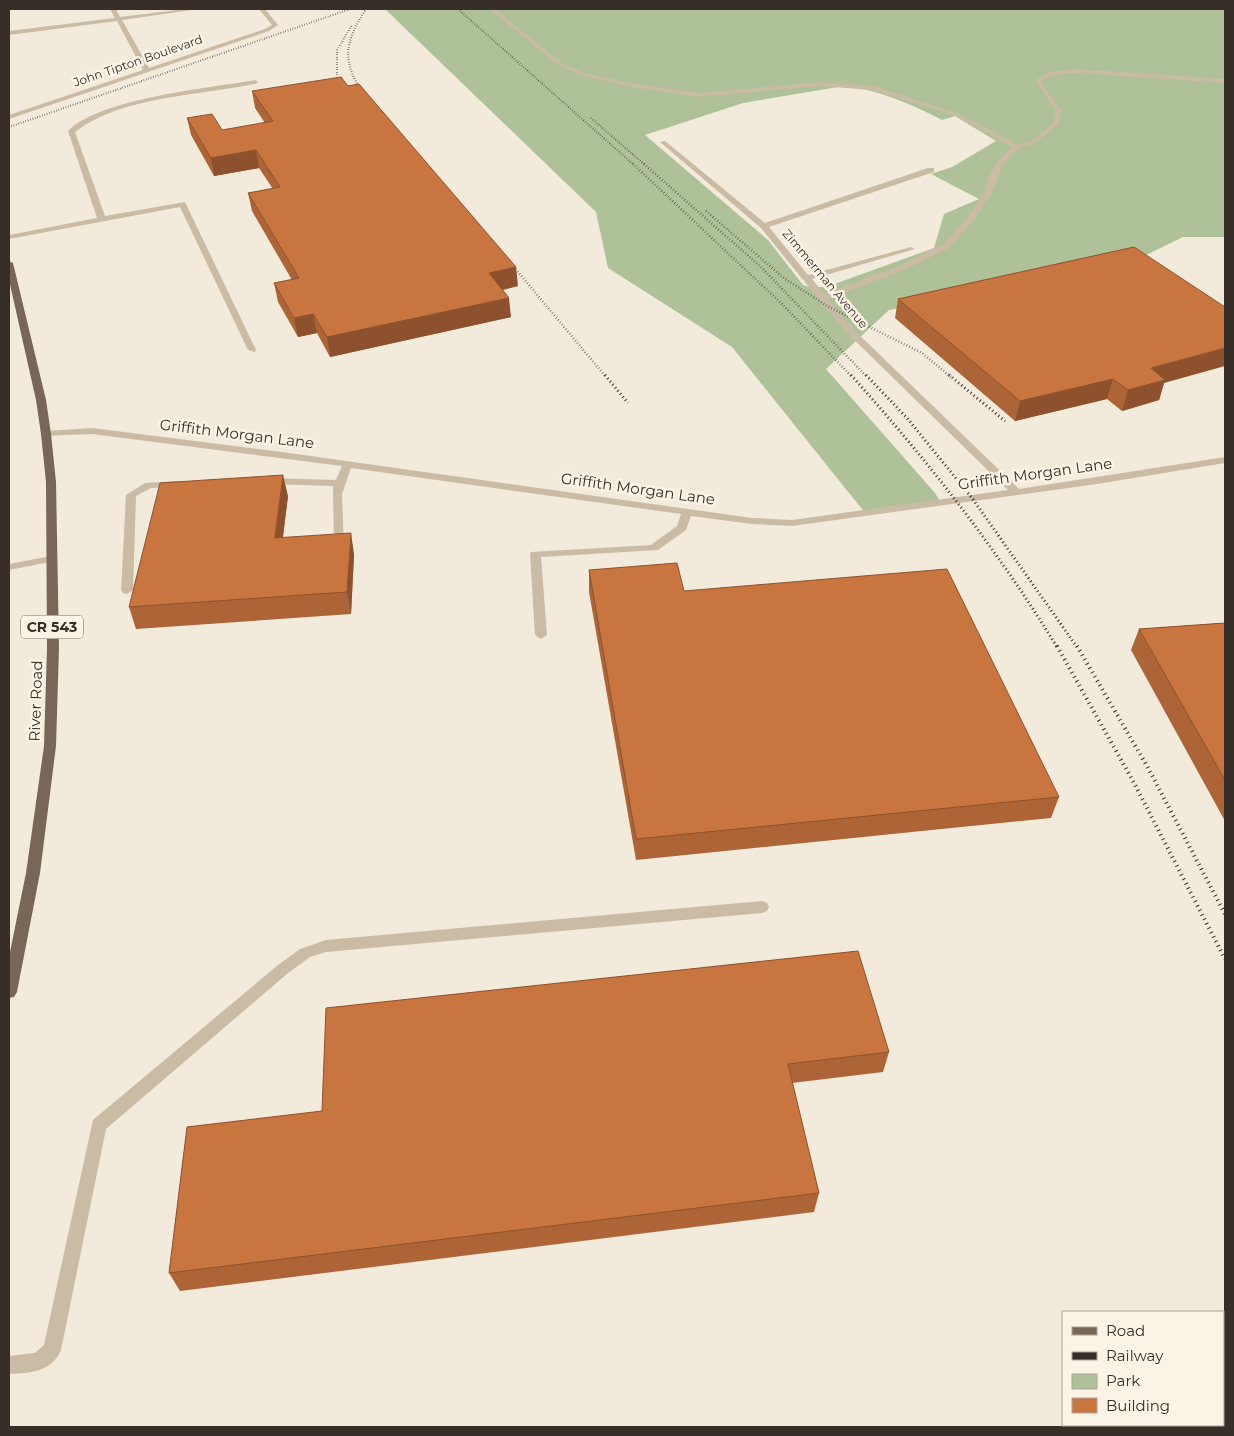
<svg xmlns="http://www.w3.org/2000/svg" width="1234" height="1436" viewBox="0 0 1234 1436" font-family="Montserrat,sans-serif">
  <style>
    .green { fill: #aec199; fill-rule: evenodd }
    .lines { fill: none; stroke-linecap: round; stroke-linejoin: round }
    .minor { fill: #cabba5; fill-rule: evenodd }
    .major { fill: #786757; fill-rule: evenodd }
    .rail-far3 { stroke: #362e27; stroke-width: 2; stroke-dasharray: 0.5 2; stroke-linecap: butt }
    .rail-far2 { stroke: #362e27; stroke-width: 2.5; stroke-dasharray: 0.5 2.5; stroke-linecap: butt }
    .rail-far1 { stroke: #362e27; stroke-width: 3; stroke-dasharray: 1 3; stroke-linecap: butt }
    .rail { stroke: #362e27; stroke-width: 4; stroke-dasharray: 1 4; stroke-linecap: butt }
    .wall { fill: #ad6537 }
    .shaded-wall { fill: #8d522d }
    .building { fill: #c97540; stroke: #8d522d }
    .labels { text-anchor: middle; stroke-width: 5; stroke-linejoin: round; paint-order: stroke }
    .far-street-label { font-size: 12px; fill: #362e27; stroke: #faf3e6 }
    .shield { fill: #faf3e6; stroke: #716960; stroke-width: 1 }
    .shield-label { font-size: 14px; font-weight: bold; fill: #362e27 }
    .street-label { font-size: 15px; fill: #362e27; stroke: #faf3e6 }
  </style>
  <rect width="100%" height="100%" fill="#f2eada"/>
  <path class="green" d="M385,9H1225V237H1183L1132,262L889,310L826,369L935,493L941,503L866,514L732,347L608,268L596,212ZM844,86C879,90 911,104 942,120L955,116L996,141L952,167L931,174L979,199L944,214L934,248L829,286L813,288L803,285L768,240L645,135L743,103Z"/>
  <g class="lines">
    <path class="minor" d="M110,9H116L120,17L185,9H199L122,20L149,68L265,29L272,25L259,9H265L278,25L269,31L9,119V115L143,70L117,21L9,35V31L115,18Z
      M489,9H495L562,63L584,73L631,83L700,93L820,82L873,86L960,114L1018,145L1031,141L1053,123L1055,110L1035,80L1049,72L1076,69L1225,79V83L1076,73C1064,74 1052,74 1041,81L1042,84L1061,110L1059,124L1035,143L1019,148L1004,163L991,194L974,220L949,248L907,269L828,299L849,325L1019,489L1225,457V463L1097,484L792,526L752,524L691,516L686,530L658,550L541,557L547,635L541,639L535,635L530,554L531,552L651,545L677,526L681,514L351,468L342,494L344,548L339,551L334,548L333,486L269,484L264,481L269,478L336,480L342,466L92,434L43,436L41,434L46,431L92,428L282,452L752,518L792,520L1008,490L843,329L761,228L660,142L665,141L765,223L928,168H934V172L769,227L808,275L911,247L915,249L812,279L824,294L901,265L943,244L968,217L983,194L990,174L997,162L1012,147L956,116L872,90L820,86L700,97L631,87L580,75L558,65Z
      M256,80L258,83C201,96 123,95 75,132L105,216L185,202L256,350L255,352L248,350L180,207L9,239V235L97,218L68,131C101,98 209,88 256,80Z
      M176,481L181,484L180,486L151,488L136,496L133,590L127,594L123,593L121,590L126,495L145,483Z
      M51,556L55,557L56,559L55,561L9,570V564Z
      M762,901L767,903L769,907L767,911L762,913L326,952L310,957L288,973L106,1129L61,1350C52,1372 30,1373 9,1374V1356L35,1353L44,1345L93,1120L278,965L300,949L326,940Z"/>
    <path class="major" d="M9,261L13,263L46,400L51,434L56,482L59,648L56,746L40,873L17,992L14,997L9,998V957L26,873L44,746L47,648L46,482L41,434L36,400L9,280Z"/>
    <path class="rail-far3" d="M458,9L634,165
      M337,80V50L352,25
      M365,96C341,62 344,43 366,9
      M591,118L645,165
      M9,127L350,9"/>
    <path class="rail-far2" d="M633,164L782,304L852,377
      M644,164L761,267L867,377
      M706,211L785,279L829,307L922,353L951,377
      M508,260L606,377"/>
    <path class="rail-far1" d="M605,375L628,403
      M851,375C928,461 997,549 1057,647
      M866,375L907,418L972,498L1077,647
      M949,375L1005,421"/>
    <path class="rail" d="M1057,646L1133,781L1225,959
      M1077,646L1147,766L1225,914"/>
  </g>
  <path class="wall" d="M252,91L518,286L503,290L511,317L330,357L317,333L298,337L278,302L274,283L292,280L252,211L248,193L273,189L259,168L214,176L191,135L187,118L222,130L265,123L255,108Z
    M898,299L1164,383L1159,400L1122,411L1107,399L1015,421L895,318Z
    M288,496L283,537L354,554L351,614L136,629L129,607Z
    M589,570L684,591L1059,797L1051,818L636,860L589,592Z
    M1225,623V821L1131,650L1139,629Z
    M889,1052L883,1072L792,1083L819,1193L814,1212L180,1291L169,1273L187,1127Z"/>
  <path class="shaded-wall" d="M256,150L259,168L214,176L211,158Z
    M516,267L518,286L490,292L489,273Z
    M509,298L511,317L330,357L327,337Z
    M313,314L317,333L298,337L294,318Z
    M1225,348V366L1164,383L1159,400L1122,411L1128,390L1151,368Z
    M1113,379L1107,399L1015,421L1020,401Z
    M283,475L288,496L280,559L275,538Z
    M351,533L354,554L351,614L347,592Z"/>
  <path class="building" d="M341,77L348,86L359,84L516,267L489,273L509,298L327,337L313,314L294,318L274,283L299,278L248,193L280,187L256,150L211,158L187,118L212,114L222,130L273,121L252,91Z
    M1134,247L1225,307V348L1151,368L1165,380L1128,390L1113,379L1020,401L898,299Z
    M283,475L275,538L351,533L347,592L129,607L160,483Z
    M677,563L684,591L947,569L1059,797L636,839L589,570Z
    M1225,623V780L1139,629Z
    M858,951L889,1052L788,1064L819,1193L169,1273L187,1127L322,1111L326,1008Z"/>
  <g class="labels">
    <g class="far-street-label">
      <text transform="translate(138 61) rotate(-19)" y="4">John Tipton Boulevard</text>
      <text transform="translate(825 279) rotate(50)" y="4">Zimmerman Avenue</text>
    </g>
    <rect class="shield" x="21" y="615.5" width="62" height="23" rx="4"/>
    <g class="shield-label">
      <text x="52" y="632">CR 543</text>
    </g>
    <g class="street-label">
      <text transform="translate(237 434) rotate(7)" y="5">Griffith Morgan Lane</text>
      <text transform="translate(1035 474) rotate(-8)" y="5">Griffith Morgan Lane</text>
      <text transform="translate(638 489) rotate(8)" y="5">Griffith Morgan Lane</text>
      <text transform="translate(36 701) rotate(-88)" y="5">River Road</text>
    </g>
  </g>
  <rect width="1234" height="1436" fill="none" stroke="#362e27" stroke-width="20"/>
  <rect x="1062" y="1311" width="162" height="115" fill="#faf3e6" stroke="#aca49a"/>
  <rect x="1072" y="1327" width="25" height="8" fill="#786757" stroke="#aca49a"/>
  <text x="1106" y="1336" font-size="15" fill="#362e27">Road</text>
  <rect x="1072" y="1352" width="25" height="8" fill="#362e27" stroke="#aca49a"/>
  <text x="1106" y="1361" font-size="15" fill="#362e27">Railway</text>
  <rect x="1072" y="1374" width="25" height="15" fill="#aec199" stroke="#aca49a"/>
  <text x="1106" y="1386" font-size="15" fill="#362e27">Park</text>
  <rect x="1072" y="1398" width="25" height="15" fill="#c97540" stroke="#aca49a"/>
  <text x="1106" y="1411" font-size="15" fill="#362e27">Building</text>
</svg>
